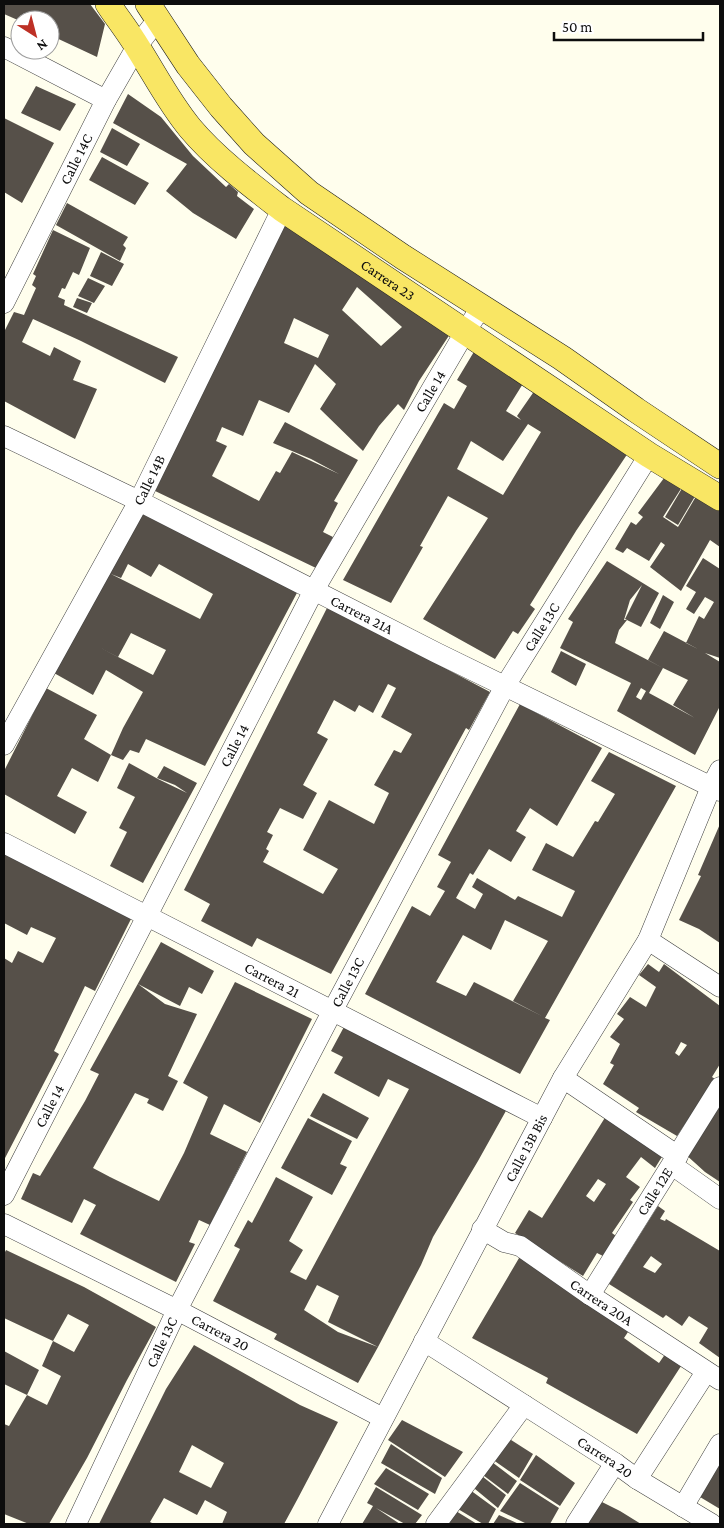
<svg xmlns="http://www.w3.org/2000/svg" width="724" height="1528" viewBox="0 0 724 1528" font-family="'Crimson Pro',serif">
  <style>
    .building { fill: #565049; fill-rule: evenodd }
    .lines { fill: none; stroke-linecap: round; stroke-linejoin: round }
    .minor-casing { stroke: #404040; stroke-width: 21 }
    .major-casing { stroke: #1e1e1e; stroke-width: 26 }
    .minor { stroke: #fff; stroke-width: 20 }
    .major { stroke: #f9e664; stroke-width: 25 }
    .labels { text-anchor: middle; stroke-width: 5; stroke-linejoin: round; paint-order: stroke }
    .street-label { font-size: 15px; fill: #0d0d0d; stroke: #fff }
  </style>
  <rect width="100%" height="100%" fill="#fffeed"/>
  <path class="building" d="M4,4H90L105,24L97,57L50,35V20L20,21L4,14Z
    M36,86L76,104L60,131L21,113Z
    M128,94L161,117L193,156L226,187L229,184L238,192L237,196L254,209L236,239L193,213L166,191L187,164L113,123Z
    M4,118L54,143L22,203L4,192Z
    M112,128L140,144L127,166L100,152Z
    M102,157L149,183L135,205L89,180Z
    M67,203L128,237L123,245L126,248L120,261L56,225Z
    M285,215L452,331L419,381L404,410L398,404L379,426L363,451L320,409L336,384L315,364L289,413L259,400L243,436L222,427L216,441L227,446L212,476L259,501L276,471L280,473L292,452L339,474L311,459L273,443L285,422L358,460L334,501L338,503L323,532L333,537L316,568L153,490ZM357,287L402,327L381,346L342,310ZM294,318L329,335L318,358L284,343Z
    M53,230L90,248L79,275L73,272L65,289L62,288L58,297L65,300L64,305L178,357L165,383L81,341L33,319L22,342L50,356L54,347L81,361L73,380L97,389L75,439L4,401V332L14,312L24,315L36,288L32,285L36,276L33,274Z
    M101,252L124,264L112,286L90,276Z
    M88,278L105,286L94,303L78,296Z
    M77,298L92,303L87,313L73,307Z
    M475,350L524,382L506,411L521,420L517,416L535,390L628,453L576,531L530,605L535,609L518,634L513,631L495,659L423,619L488,518L448,496L420,546L423,547L391,603L343,580L444,403L454,409L467,386L457,380ZM528,424L541,432L503,495L457,469L471,441L503,461Z
    M667,474L684,484L663,517L678,527L698,493L720,507V547L710,540L681,591L650,567L665,545L661,542L649,561L627,548L623,553L615,549L631,522L636,525L643,517L638,513Z
    M684,485L697,493L678,525L665,517Z
    M137,509L298,591L205,766L146,739L139,753L130,750L123,760L111,755L123,728L143,692L106,670L93,695L54,673ZM128,564L151,577L159,564L213,594L200,619L111,574L121,578ZM131,633L166,650L153,675L93,644L118,657Z
    M703,558L720,569V658L705,653L720,662V706L695,755L617,711L631,683L560,648L573,622L568,619L607,561L659,593L641,627L627,620L619,630L615,643L663,668L648,660L664,631L698,649L686,643L699,616L704,619L714,602L705,597L694,614L686,609L696,592L686,586ZM642,585L625,619L627,620H624L630,600ZM663,668L688,680L673,705L695,718L649,693ZM641,688L646,691L641,700L636,697Z
    M663,595L674,602L660,629L650,623Z
    M328,606L490,692L469,730L466,728L331,974L257,938L252,947L201,921L210,904L184,890ZM388,684L396,688L381,717L412,734L401,753L394,750L374,785L389,793L374,824L329,800L303,850L338,869L323,894L263,862L269,851L266,849L273,835L267,832L280,808L303,819L317,793L303,785L328,739L317,733L334,700L355,712L359,705L373,713Z
    M561,651L586,664L576,686L551,672Z
    M46,688L97,715L84,739L111,755L98,782L72,768L57,796L87,812L75,834L4,794V771Z
    M520,704L602,748L557,826L530,808L516,831L526,837L511,862L489,849L473,875L470,873L456,898L475,909L483,894L472,887L477,878L515,900L518,896L562,917L575,891L532,870L546,843L573,857L595,821L598,822L615,794L591,781L609,752L676,786L545,1018L550,1020L520,1074L365,994L412,906L430,916L445,891L437,887L451,862L438,855ZM505,920L548,941L513,1001L542,1016L474,982L466,996L436,982L463,935L491,950Z
    M129,763L158,779L187,793L175,785L157,778L164,766L197,783L143,883L110,866L127,832L119,828L135,797L117,788Z
    M720,824V943L699,929L679,920L701,876L698,875Z
    M4,849L133,915L95,991L85,986L54,1051L59,1054L4,1160V958L12,963L18,951L43,963L56,938L31,927L27,935L4,923Z
    M161,942L214,971L202,994L189,987L180,1006L138,984L165,1004L197,1014L168,1076L178,1081L163,1111L147,1103L149,1099L135,1093L93,1168L110,1177L159,1201L184,1153L208,1097L183,1083L235,982L312,1019L260,1123L224,1104L210,1134L247,1152L210,1225L199,1220L189,1242L195,1244L176,1282L80,1234L96,1205L84,1199L72,1223L21,1199L33,1173L40,1176L85,1101L99,1074L90,1070Z
    M648,964L659,972L664,964L720,1006V1064L712,1077L715,1079L677,1136L636,1112L639,1108L603,1084L614,1065L610,1063L620,1044L610,1037L624,1019L617,1014L630,997L646,1007L656,987L639,975ZM681,1042L687,1045L679,1056L675,1053Z
    M345,1025L507,1109L478,1161L433,1237L421,1265L378,1347L328,1322L339,1296L317,1285L304,1310L338,1332L378,1347L358,1383L274,1339L277,1334L213,1301L240,1249L234,1246L248,1220L252,1223L276,1177L313,1197L289,1241L303,1250L290,1272L306,1280L409,1089L388,1079L379,1097L334,1073L343,1057L331,1051Z
    M323,1093L369,1118L357,1139L310,1116Z
    M720,1094V1182L705,1172L684,1153Z
    M606,1116L663,1155L655,1168L641,1157L626,1177L640,1187L630,1200L633,1202L612,1233L616,1236L603,1256L597,1253L583,1276L515,1233L529,1210L542,1218ZM598,1179L606,1184L594,1202L586,1196Z
    M308,1118L352,1141L340,1164L347,1167L332,1195L281,1168Z
    M658,1206L665,1211L660,1219L665,1221L666,1219L720,1251V1358L699,1343L708,1328L689,1316L682,1326L666,1315L663,1318L609,1284ZM651,1256L662,1264L655,1273L643,1267Z
    M6,1250L84,1287L156,1327L127,1380L87,1458L49,1524H29L4,1514V1424L9,1426L27,1395L4,1384V1351L39,1370L27,1395L47,1405L61,1376L42,1366L53,1341L74,1352L89,1325L68,1314L53,1341L4,1318V1254Z
    M522,1253L628,1332L624,1338L642,1351L659,1363L668,1350L683,1363L637,1434L546,1383L548,1378L472,1338Z
    M194,1345L300,1405L338,1422L297,1500L284,1524H222L227,1512L205,1500L197,1515L164,1498L150,1522L154,1524H99L166,1389ZM192,1445L224,1463L211,1488L179,1472Z
    M402,1420L463,1452L445,1477L388,1440Z
    M505,1436L533,1454L519,1478L489,1457Z
    M391,1444L442,1478L435,1494L381,1463Z
    M720,1451V1509L695,1494Z
    M536,1455L575,1483L560,1506L520,1480Z
    M488,1459L517,1481L508,1494L479,1472Z
    M386,1468L429,1494L418,1510L374,1484Z
    M478,1473L506,1495L498,1508L469,1484Z
    M520,1483L559,1508L550,1524H527L500,1511Z
    M376,1487L422,1515L415,1524H405L376,1508L400,1524H362L373,1506L367,1503Z
    M466,1487L496,1509L488,1524H483L453,1506Z
    M600,1501L620,1511L641,1524H585Z
    M451,1508L477,1524H442Z
    M499,1515L519,1524H493Z"/>
  <g class="lines">
    <defs>
      <g id="minor">
        <path d="M4,47L106,100"/>
        <path id="s1" d="M4,303L106,100L137,46L158,19"/>
        <path id="s2" d="M4,436L139,501L437,653L720,791"/>
        <path id="s3" d="M4,745L139,501L282,209"/>
        <path id="s4" d="M4,843L542,1118"/>
        <path d="M648,940L720,987"/>
        <path d="M563,1078L678,1156"/>
        <path d="M672,1165L720,1199"/>
        <path id="s5" d="M4,1195L314,590L465,332L482,306"/>
        <path id="s6" d="M4,1224L177,1310L383,1418"/>
        <path id="s7" d="M482,1229L504,1242L520,1246L590,1295L720,1380"/>
        <path id="s8" d="M590,1295L720,1087"/>
        <path id="s9" d="M424,1341L615,1463L637,1479L712,1524"/>
        <path d="M637,1479L706,1372"/>
        <path d="M683,1507L720,1444"/>
        <path id="s10" d="M76,1524L177,1310L333,1010L505,686L649,455"/>
        <path id="s11" d="M328,1524L563,1078L648,940L711,787L720,770"/>
        <path d="M436,1524L524,1405"/>
        <path d="M576,1524L615,1463"/>
      </g>
      <g id="major">
        <path id="s12" d="M108,4C118,19 129,33 138,48C155,75 170,104 190,128C215,158 252,186 282,209L649,455L720,498"/>
        <path d="M148,4L188,65L221,107L254,144L309,193L403,257L562,358L636,410L720,466"/>
      </g>
    </defs>
    <use href="#minor" class="minor-casing"/>
    <use href="#major" class="major-casing"/>
    <use href="#minor" class="minor"/>
    <use href="#major" class="major"/>
  </g>
  <g class="labels">
    <g class="street-label">
      <text dy="5" stroke="none"><textPath href="#s1" startOffset="161">Calle 14C</textPath></text>
      <text dy="5" stroke="none"><textPath href="#s12" startOffset="399">Carrera 23</textPath></text>
      <text dy="5" stroke="none"><textPath href="#s5" startOffset="910">Calle 14</textPath></text>
      <text dy="5" stroke="none"><textPath href="#s3" startOffset="302">Calle 14B</textPath></text>
      <text dy="5" stroke="none"><textPath href="#s2" startOffset="400">Carrera 21A</textPath></text>
      <text dy="5" stroke="none"><textPath href="#s10" startOffset="1011">Calle 13C</textPath></text>
      <text dy="5" stroke="none"><textPath href="#s5" startOffset="505">Calle 14</textPath></text>
      <text dy="5" stroke="none"><textPath href="#s4" startOffset="301">Carrera 21</textPath></text>
      <text dy="5" stroke="none"><textPath href="#s10" startOffset="606">Calle 13C</textPath></text>
      <text dy="5" stroke="none"><textPath href="#s5" startOffset="100">Calle 14</textPath></text>
      <text dy="5" stroke="none"><textPath href="#s11" startOffset="425">Calle 13B Bis</textPath></text>
      <text dy="5" stroke="none"><textPath href="#s8" startOffset="122">Calle 12E</textPath></text>
      <text dy="5" stroke="none"><textPath href="#s7" startOffset="141">Carrera 20A</textPath></text>
      <text dy="5" stroke="none"><textPath href="#s6" startOffset="242">Carrera 20</textPath></text>
      <text dy="5" stroke="none"><textPath href="#s10" startOffset="201">Calle 13C</textPath></text>
      <text dy="5" stroke="none"><textPath href="#s9" startOffset="215">Carrera 20</textPath></text>
    </g>
  </g>
  <rect width="724" height="1528" fill="none" stroke="#0d0d0d" stroke-width="10"/>
  <g transform="translate(35 35) rotate(144)"><circle r="24" fill="#ffffff" stroke="#9e9e9e"/>
  <path d="M0-4L9 19L0 12L-9 19Z" fill="#bd3025"/>
  <text y="-8" font-size="14" font-weight="bold" text-anchor="middle" fill="#0d0d0d">N</text>
  </g>
  <path d="M554 32v8h149v-8" fill="none" stroke="#0d0d0d" stroke-width="2.5"/>
  <text x="562" y="32" font-size="15" fill="#0d0d0d" stroke="#ffffff" stroke-width="4" paint-order="stroke">50 m</text>
</svg>
